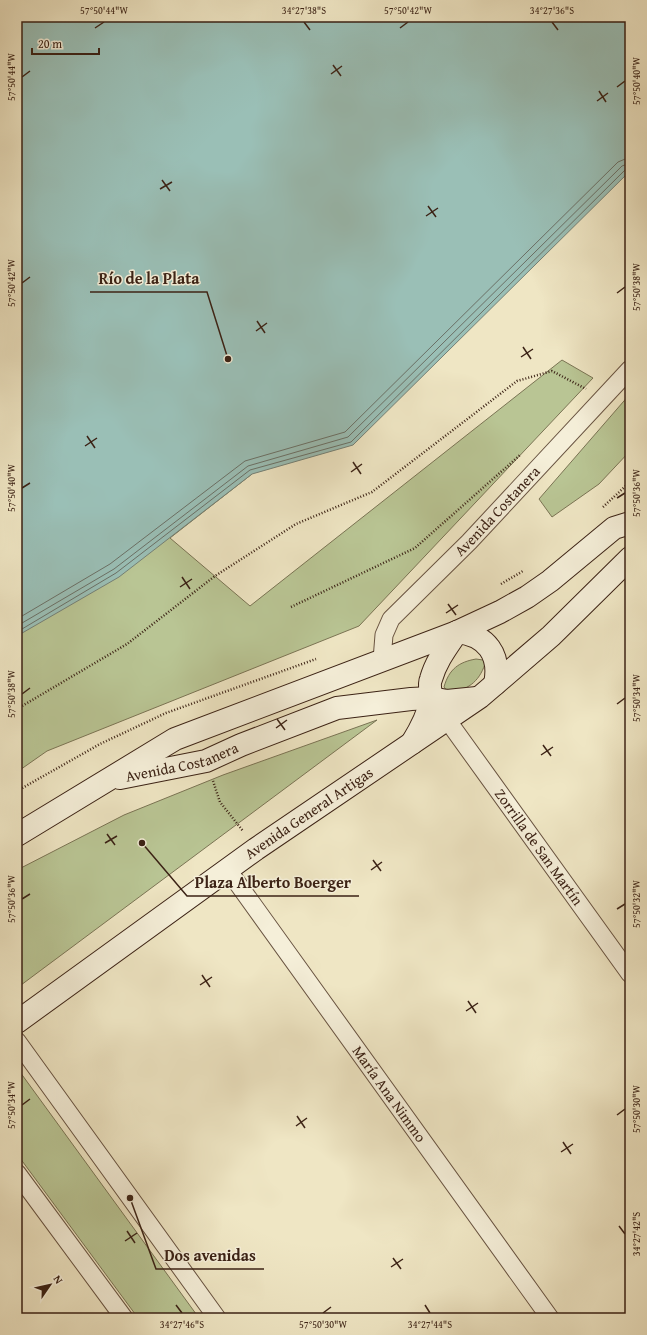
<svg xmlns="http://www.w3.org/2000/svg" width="647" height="1335" viewBox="0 0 647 1335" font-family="'Gentium Book Plus',serif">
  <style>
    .green { fill: #b9c594; stroke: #7a7454 }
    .water { fill: #9abfb6; stroke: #748076 }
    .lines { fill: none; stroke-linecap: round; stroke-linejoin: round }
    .shore { stroke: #6a7066; stroke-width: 1 }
    .street-casing { stroke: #685341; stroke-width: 19 }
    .secondary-casing { stroke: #3b2215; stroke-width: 24 }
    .path { stroke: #3b2215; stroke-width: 2.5; stroke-dasharray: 1 2; stroke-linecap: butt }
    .street { stroke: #f5efd9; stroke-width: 17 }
    .secondary { stroke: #f5efd9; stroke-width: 22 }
    .ticks { fill: none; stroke: #3b2215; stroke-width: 1.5 }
    .labels { text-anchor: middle; stroke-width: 3; stroke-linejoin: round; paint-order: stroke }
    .street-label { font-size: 15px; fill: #3b2215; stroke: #f5efd9 }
    .leader { fill: none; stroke: #3b2215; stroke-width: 1.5 }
    .callout-dot { fill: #3b2215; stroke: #f5efd9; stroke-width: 1.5 }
    .callout-label { font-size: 16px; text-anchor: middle; font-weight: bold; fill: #3b2215; stroke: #f5efd9; stroke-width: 3; stroke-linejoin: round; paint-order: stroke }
    .neatline { fill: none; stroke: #3b2215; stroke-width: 1.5 }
    .ticks-label { font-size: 10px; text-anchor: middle; fill: #3b2215 }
  </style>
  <rect width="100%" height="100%" fill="#efe6c4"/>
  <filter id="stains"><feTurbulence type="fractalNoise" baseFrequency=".005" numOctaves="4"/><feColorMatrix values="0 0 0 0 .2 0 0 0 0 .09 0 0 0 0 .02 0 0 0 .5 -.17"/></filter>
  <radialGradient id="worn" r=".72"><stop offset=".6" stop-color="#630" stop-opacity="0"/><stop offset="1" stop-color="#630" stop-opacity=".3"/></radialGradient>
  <path class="green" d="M17,310L252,474L170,538L250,606L562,360L593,378L359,626L47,751L17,772Z
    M630,394V451L599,484L552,517L539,499Z
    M476,659L483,660L485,664C479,682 467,691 448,692L444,687C449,669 459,662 476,659Z
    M377,720L17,988V870L124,815L223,775Z
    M17,1071L20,1072L199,1318H138L17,1154Z"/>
  <path class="water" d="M17,17H630V171L353,445L252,474L119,577L17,636Z"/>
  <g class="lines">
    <path class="shore" d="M17,619L110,564L245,461L345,432L618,162L630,157
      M17,626L114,569L248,466L348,437L622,166L630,163
      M17,632L116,573L250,470L351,442L625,170L630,168"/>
    <defs>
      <g id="street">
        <path id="s1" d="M382,660L384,635L391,619L469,542L630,369"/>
        <path id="s2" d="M440,710L630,974"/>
        <path id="s3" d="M228,870L550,1318"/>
        <path d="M17,1041L217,1318"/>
        <path d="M17,1173L124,1318"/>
      </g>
      <g id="secondary">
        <path d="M457,632C487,635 501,655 495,684"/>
        <path d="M412,743C420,730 428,715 431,700C432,693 428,686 431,679C436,661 447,647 457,632"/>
        <path id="s4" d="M120,778L206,761L241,745L337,708L411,699L431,698L447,701L477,698"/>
        <path d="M17,835L175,739L457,632L500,612L527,597L550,581L614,528L630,523"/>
        <path id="s5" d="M17,1022L256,849L480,697L551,636L630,558"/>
      </g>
    </defs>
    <use href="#street" class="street-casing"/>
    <use href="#secondary" class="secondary-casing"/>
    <path class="path" d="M603,507L630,482
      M501,584L523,571
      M291,607L415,548L520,455
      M17,709L127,644L215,576L296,524L372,492L517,381L552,371L586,389
      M213,781L220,802L243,831
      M17,791L100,744L166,713L316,659"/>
    <use href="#street" class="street"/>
    <use href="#secondary" class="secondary"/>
  </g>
  <path class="ticks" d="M304,22L310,30M552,22L558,30M95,28L104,22M400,28L408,22M333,65L341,76M331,74L342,66M22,77L30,71M617,87L625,81M599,91L606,102M597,101L608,93M162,180L170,191M160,189L172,182M428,206L436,217M426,216L438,208M22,283L30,277M617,293L625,287M257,321L265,333M256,331L267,323M523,347L531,359M521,357L533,349M87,436L95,448M85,446L97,438M353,462L361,474M351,472L362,464M22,488L30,483M617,498L625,493M182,577L190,589M180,587L192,579M448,604L456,615M446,613L458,605M22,694L30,688M617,704L625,698M277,719L285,730M276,728L287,720M543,745L551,756M541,755L553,747M107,834L115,845M105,843L117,836M373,860L381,871M371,870L382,862M22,899L30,894M617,909L625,904M202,975L210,987M200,985L212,977M468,1001L476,1013M466,1011L478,1003M22,1105L30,1099M617,1115L625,1109M297,1116L305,1128M296,1126L307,1118M563,1142L571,1154M561,1152L573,1144M619,1226L625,1234M127,1231L135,1243M125,1241L137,1233M393,1258L401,1269M391,1267L403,1259M176,1305L182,1313M425,1305L430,1313M323,1313L331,1307"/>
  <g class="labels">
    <g class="street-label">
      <text dy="5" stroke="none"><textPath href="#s1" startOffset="194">Avenida Costanera</textPath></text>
      <text dy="5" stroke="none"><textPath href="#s4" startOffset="64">Avenida Costanera</textPath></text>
      <text dy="5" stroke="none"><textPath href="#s5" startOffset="359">Avenida General Artigas</textPath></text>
      <text dy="5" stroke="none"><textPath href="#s2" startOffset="169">Zorrilla de San Martín</textPath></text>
      <text dy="5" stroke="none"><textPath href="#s3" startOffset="276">María Ana Nimmo</textPath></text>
    </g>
  </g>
  <path class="leader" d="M228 359L207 292H90M142 843L187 896H359M130 1198L156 1269H264"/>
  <g class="callout-dot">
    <circle cx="228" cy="359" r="4"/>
    <circle cx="142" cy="843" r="4"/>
    <circle cx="130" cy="1198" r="4"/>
  </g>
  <g class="callout-label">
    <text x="149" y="284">Río de la Plata</text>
    <text x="273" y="888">Plaza Alberto Boerger</text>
    <text x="210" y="1261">Dos avenidas</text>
  </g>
  <rect width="647" height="1335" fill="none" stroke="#efe6c4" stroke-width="44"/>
  <g transform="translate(50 1285) rotate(56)" stroke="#f5efd9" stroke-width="3" paint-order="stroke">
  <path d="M0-3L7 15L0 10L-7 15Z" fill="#3b2215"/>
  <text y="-6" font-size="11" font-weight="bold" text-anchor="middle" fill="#3b2215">N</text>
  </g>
  <path d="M32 48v6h67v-6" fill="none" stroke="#3b2215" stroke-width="2"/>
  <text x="38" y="48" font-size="12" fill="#3b2215" stroke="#f5efd9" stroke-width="3" paint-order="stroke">20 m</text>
  <rect x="22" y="22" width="603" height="1291" class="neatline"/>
  <g class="ticks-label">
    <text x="104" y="14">57°50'44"W</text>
    <text x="304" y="14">34°27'38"S</text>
    <text x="408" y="14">57°50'42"W</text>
    <text x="552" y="14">34°27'36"S</text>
    <text transform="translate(11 77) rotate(-90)" y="4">57°50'44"W</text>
    <text transform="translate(636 81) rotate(-90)" y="4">57°50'40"W</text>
    <text transform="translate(11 283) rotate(-90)" y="4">57°50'42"W</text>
    <text transform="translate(636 287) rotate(-90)" y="4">57°50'38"W</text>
    <text transform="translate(11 488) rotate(-90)" y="4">57°50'40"W</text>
    <text transform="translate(636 493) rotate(-90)" y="4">57°50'36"W</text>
    <text transform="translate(11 694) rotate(-90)" y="4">57°50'38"W</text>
    <text transform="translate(636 698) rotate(-90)" y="4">57°50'34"W</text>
    <text transform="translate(11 899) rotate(-90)" y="4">57°50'36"W</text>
    <text transform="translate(636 904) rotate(-90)" y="4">57°50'32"W</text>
    <text transform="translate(11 1105) rotate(-90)" y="4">57°50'34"W</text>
    <text transform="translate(636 1109) rotate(-90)" y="4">57°50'30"W</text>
    <text transform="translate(636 1234) rotate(-90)" y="4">34°27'42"S</text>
    <text x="182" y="1328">34°27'46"S</text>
    <text x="323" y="1328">57°50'30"W</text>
    <text x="430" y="1328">34°27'44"S</text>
  </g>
  <rect width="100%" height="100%" filter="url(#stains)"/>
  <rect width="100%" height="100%" fill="url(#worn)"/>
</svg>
